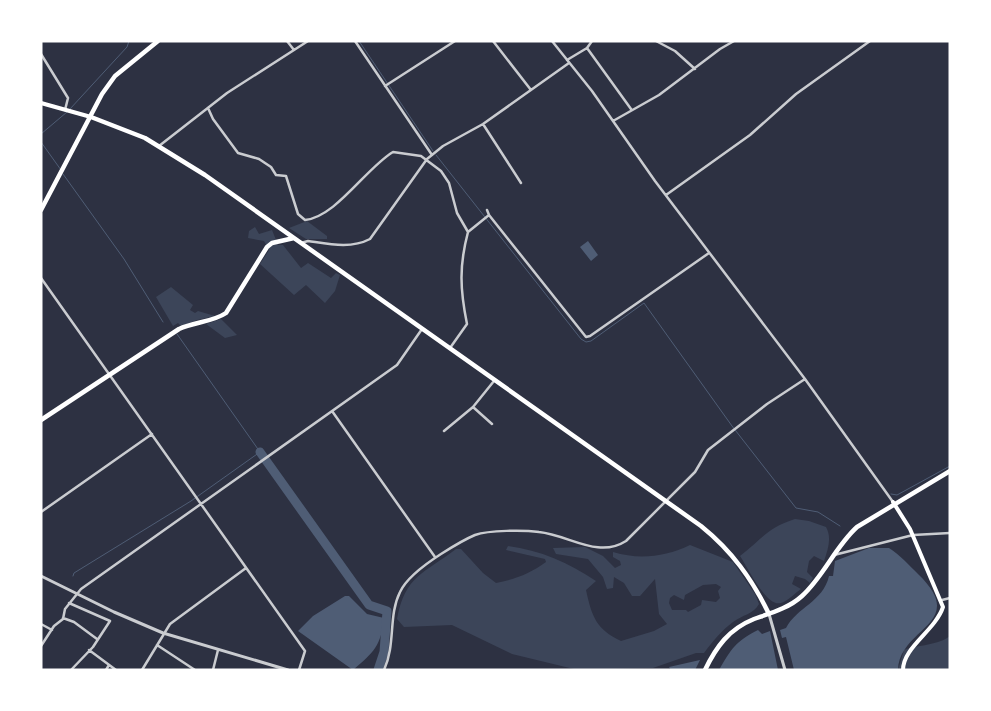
<svg xmlns="http://www.w3.org/2000/svg" width="991" height="711" viewBox="0 0 991 711" font-family="'IBM Plex Sans',sans-serif">
  <style>
    .green { fill: #3c4559; fill-rule: evenodd }
    .water { fill: #4f5d75 }
    .lines { fill: none; stroke-linecap: round; stroke-linejoin: round }
    .stream { stroke: #4f5d75; stroke-width: 1 }
    .river { stroke: #4f5d75; stroke-width: 9 }
    .minor { stroke: #caccd0; stroke-width: 2.5 }
    .tertiary { stroke: #caccd0; stroke-width: 3 }
    .secondary { stroke: #fff; stroke-width: 4 }
    .primary { stroke: #fff; stroke-width: 4.5 }
  </style>
  <rect width="100%" height="100%" fill="#2d3142"/>
  <path class="green" d="M307,221L327,236V239H306L289,228Z
    M255,227L259,234L272,230L278,245H283L301,268L308,263L331,278L336,273L340,275L335,291L325,303L306,285L294,295L260,264L269,250L264,241L248,238L249,231Z
    M171,287L193,305L190,310L195,313L198,311L215,316L197,320L181,326L178,323L173,326L156,297Z
    M221,319L237,335L225,338L206,324Z
    M795,519L809,521L826,527C832,538 828,549 824,561L814,556L809,561L807,572L813,578L810,583L805,579L795,576L792,584L801,589C795,593 788,601 781,603C766,607 748,568 740,556C762,539 767,528 795,519Z
    M690,545L733,562L755,594L759,604C754,614 742,615 733,622C722,630 713,641 704,653H696L653,668L578,670L512,654L452,625L404,627L397,619C405,576 423,574 456,549H461L483,573L496,583C514,580 531,573 546,562L545,559L506,550L508,546C540,550 569,563 596,581L586,590C592,617 596,629 621,641L654,631L667,624L659,614L655,579L640,596H632L624,583L614,577L613,588L607,589L603,577L588,559L556,554L553,548L585,547L603,556L615,568L621,565L620,561L613,557V552C639,560 665,557 690,545ZM716,584L721,587L718,591L720,598L716,602L702,600L701,605L688,612L686,610H672L669,603L670,598L674,595L684,600L685,595L703,585Z
    M950,636V670H898L904,650C918,645 939,645 950,636Z"/>
  <path class="water" d="M588,241L598,255L591,261L580,247Z
    M869,548H889C900,555 909,565 918,574C970,624 899,627 898,670H794L786,637L782,638L780,630L786,628C797,607 823,602 829,576H833L835,561Z
    M345,596H349L367,614L384,618C381,646 374,652 353,670L298,631L313,616Z
    M758,630L762,634L770,631L778,670H719C731,649 736,641 758,630Z
    M700,660L695,670H671L669,667Z"/>
  <g class="lines">
    <path class="stream" d="M359,41L433,151
      M70,109L127,47L129,41
      M41,134L67,112
      M41,142L61,170
      M436,155L581,339L586,342L591,341L644,303L732,426L796,508L818,512L840,526
      M63,174L124,259L163,322
      M891,494L897,495L950,466
      M73,576L74,573L191,501L260,452L177,334"/>
    <path class="river" d="M260,452L369,605L387,611L384,652L378,670"/>
    <path class="minor" d="M287,41L294,50
      M355,41L432,155
      M493,41L531,90
      M552,41L592,91L655,181L805,379L893,502
      M656,41L675,51L695,69
      M587,48L631,109
      M41,54L68,98L65,110
      M567,60L587,48L592,41
      M385,86L455,41
      M208,108L213,119L238,153L259,159L271,167L276,175L286,176L298,214L305,220C336,217 366,168 393,152L421,156L441,171L449,183L457,213L468,232C459,266 460,289 467,324L450,348
      M613,121L659,95L720,49L734,41
      M483,124L521,183
      M159,146L227,93L308,41
      M666,195L750,135L796,94L870,41
      M489,215L586,337L590,336L709,253
      M468,232L489,215L487,210
      M301,243L308,241C329,244 351,249 370,239L427,159L443,146L483,124L569,63
      M41,278L305,651L299,670
      M473,407L492,424
      M332,411L435,557
      M444,431L473,407L494,381
      M41,512L152,434
      M834,555L913,535L950,533
      M942,600L950,598
      M69,603L110,621L93,647L71,670
      M63,618L74,622L97,639
      M41,624L52,630
      M157,645L195,670
      M41,646L54,626L63,619L65,609L81,589L397,365L422,329
      M89,650L116,670
      M106,670L109,665
      M142,670L170,624L246,568
      M213,670L218,650
      M384,670C396,644 388,616 400,592C407,577 427,563 441,554C452,547 463,540 475,535C489,530 524,530 539,532C569,535 598,559 626,541L695,472L708,450L767,404L805,379"/>
    <path class="tertiary" d="M41,576L114,612L163,633L288,670
      M769,614L785,670"/>
    <path class="secondary" d="M41,103L91,117
      M893,502L910,529L943,607C935,631 903,647 903,670"/>
    <path class="primary" d="M91,117L145,138L205,175L701,526C732,551 752,579 769,614
      M41,210L102,94L115,76L158,41
      M41,420L179,329C194,322 213,322 226,313L267,247L272,243L294,238
      M705,670C716,647 729,629 754,619C771,613 789,608 802,596C824,576 835,547 857,527L950,471"/>
  </g>
  <rect width="991" height="711" fill="none" stroke="#ffffff" stroke-width="85"/>
</svg>
